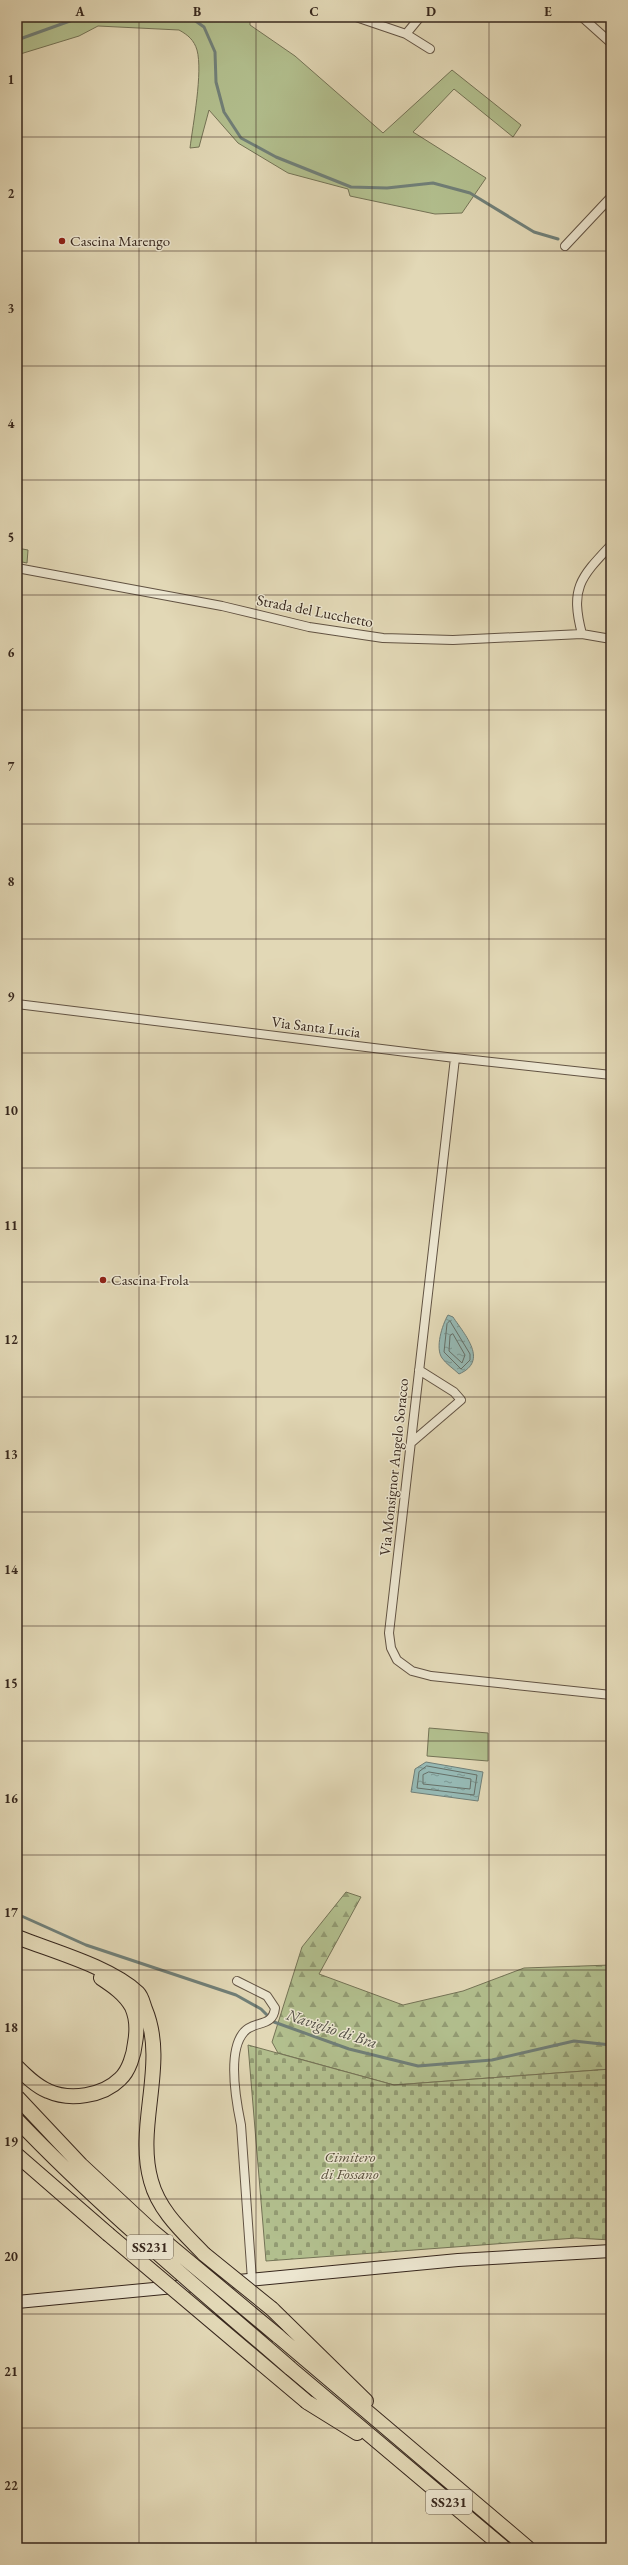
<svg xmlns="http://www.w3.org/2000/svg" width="628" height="2565" viewBox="0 0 628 2565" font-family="'EB Garamond',serif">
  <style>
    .green { fill: #b2bf8e; stroke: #747356 }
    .forest { fill: url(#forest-firs); stroke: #747356 }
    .cemetery { fill: url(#cemetery-stones); stroke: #747356 }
    .water { fill: url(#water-ripples); stroke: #707f78 }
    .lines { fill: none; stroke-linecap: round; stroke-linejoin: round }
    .shore { stroke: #667068; stroke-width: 1 }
    .stream { stroke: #707f78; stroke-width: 3 }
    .minor-casing { stroke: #625343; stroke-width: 10 }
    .secondary-casing { stroke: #37271d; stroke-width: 14 }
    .trunk-casing { stroke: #37271d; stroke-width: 16 }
    .minor { stroke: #ece6d0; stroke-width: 8 }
    .secondary { stroke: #ece6d0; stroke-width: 12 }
    .trunk { stroke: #e2d8b6; stroke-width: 14 }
    .trunk-bridge-casing { stroke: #37271d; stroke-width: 16; stroke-linecap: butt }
    .trunk-bridge { stroke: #e2d8b6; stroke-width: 14 }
    .grid { fill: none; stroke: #37271d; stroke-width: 1; stroke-opacity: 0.55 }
    .poi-dot { fill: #8f2418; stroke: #ece6d0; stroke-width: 1.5 }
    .labels { text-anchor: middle; stroke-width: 3; stroke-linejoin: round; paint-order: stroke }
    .shield { fill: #ece6d0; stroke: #6d6053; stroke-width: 1 }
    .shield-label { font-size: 14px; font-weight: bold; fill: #37271d }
    .poi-label { font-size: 15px; fill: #37271d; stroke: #ece6d0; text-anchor: start }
    .street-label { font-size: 15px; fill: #37271d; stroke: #ece6d0 }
    .park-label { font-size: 15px; font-style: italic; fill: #564d39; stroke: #ece6d0 }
    .water-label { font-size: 16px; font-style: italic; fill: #4f4c43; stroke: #ece6d0 }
    .neatline { fill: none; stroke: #37271d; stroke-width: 1.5 }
    .grid-label { font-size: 13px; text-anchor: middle; font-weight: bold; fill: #37271d }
  </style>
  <defs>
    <pattern id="forest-firs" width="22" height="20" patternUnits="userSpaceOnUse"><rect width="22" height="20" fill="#b2bf8e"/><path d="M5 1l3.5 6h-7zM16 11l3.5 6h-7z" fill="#929b73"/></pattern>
    <pattern id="cemetery-stones" width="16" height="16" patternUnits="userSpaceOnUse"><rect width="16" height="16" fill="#b2bf8e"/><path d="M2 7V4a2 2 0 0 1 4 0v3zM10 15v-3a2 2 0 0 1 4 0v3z" fill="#929b73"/></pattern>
    <pattern id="water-ripples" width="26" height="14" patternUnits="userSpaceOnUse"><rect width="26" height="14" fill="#96b9b4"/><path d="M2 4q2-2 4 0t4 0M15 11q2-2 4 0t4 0" fill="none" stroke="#7b9692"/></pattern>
  </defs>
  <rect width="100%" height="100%" fill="#e2d8b6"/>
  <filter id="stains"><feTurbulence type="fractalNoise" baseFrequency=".005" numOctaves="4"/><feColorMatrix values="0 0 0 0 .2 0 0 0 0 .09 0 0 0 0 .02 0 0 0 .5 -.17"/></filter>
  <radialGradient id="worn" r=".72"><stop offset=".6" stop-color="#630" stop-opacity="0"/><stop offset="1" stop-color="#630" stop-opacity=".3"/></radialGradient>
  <path class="green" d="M23,17H250V25L295,56L383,133L452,70L521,125L513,137L454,89L413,132L486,178L462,213L435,214L350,196L348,189L288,173L238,143L209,110L199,147L190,148C193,124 203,72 197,50C194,40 188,35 179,30L98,26L79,36L17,55V22L22,21Z
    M17,548L28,550L27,563L17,561Z
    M429,1728L488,1733V1761L427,1756Z"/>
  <path class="forest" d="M346,1892L361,1897L319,1974L403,2005L463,1991L524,1968L611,1965V2069L394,2085L278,2053L272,2042L302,1947Z"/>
  <path class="cemetery" d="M248,2045L394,2085L611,2069V2240L576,2238L266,2261Z"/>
  <path class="water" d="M448,1315L453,1317C465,1335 489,1361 459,1374C454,1369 446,1364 442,1358C435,1348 442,1325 448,1315Z
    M426,1762L483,1772L478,1801L411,1792L415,1769Z"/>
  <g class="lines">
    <path class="shore" d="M450,1321L470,1354V1360L461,1369L444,1352L447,1324Z
      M453,1334L465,1355L462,1363L449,1351L450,1336Z
      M427,1766L477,1775L474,1795L417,1788L419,1772Z
      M429,1772L471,1779L470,1789L423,1784V1775Z"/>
    <path class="stream" d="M190,17L204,27L215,52L216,82L224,112L241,138L276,157L351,187L387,188L433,183L470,193L534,232L558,239
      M17,40L81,17
      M17,1914L86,1945L236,1995L261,2009L274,2022L349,2049L418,2066L492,2060L574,2041L611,2045"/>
    <defs>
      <path id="minor" d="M356,17L406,34L430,49
        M582,17L611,43
        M406,34L420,17
        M565,246L611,197
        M17,568L222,606L309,627L383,638L453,640L582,634L611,639
        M582,634C570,588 580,578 611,545
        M17,1004L455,1058L611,1075
        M455,1058L389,1633L391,1648L397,1660L412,1671L431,1676L611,1695
        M412,1442L461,1400L454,1392L419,1370
        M237,1981L267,1996L275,2008C273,2028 254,2020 244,2032C227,2051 236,2101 241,2125L252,2280"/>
      <path id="secondary" d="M17,2302L458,2260L611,2251"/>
      <path id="trunk" d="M17,1937C52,1951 111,1967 138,1993C142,1997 143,2004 145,2009C168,2064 135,2125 151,2181C159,2211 183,2232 204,2254
        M17,2067C26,2076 36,2086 48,2091C70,2101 103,2096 120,2079C129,2071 134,2054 135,2043C137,2032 137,2018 132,2007C125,1994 113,1986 101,1978
        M17,2155L108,2234
        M272,2309L366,2401
        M278,2336L528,2548
        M290,2368L504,2548
        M307,2402L357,2433"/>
    </defs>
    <use href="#minor" class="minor-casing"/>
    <use href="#secondary" class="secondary-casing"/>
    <use href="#trunk" class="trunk-casing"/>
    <use href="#minor" class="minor"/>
    <use href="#secondary" class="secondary"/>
    <use href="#trunk" class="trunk"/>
    <defs>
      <path id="trunk-bridge" d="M17,2097L81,2165L152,2231L278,2336
        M17,2120C102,2209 197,2287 290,2368
        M108,2234L307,2402
        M204,2254L272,2309"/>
    </defs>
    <use href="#trunk-bridge" class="trunk-bridge-casing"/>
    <use href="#trunk-bridge" class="trunk-bridge"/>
  </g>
  <path class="grid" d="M139,17V2548M256,17V2548M372,17V2548M489,17V2548M17,137H611M17,251H611M17,366H611M17,480H611M17,595H611M17,710H611M17,824H611M17,939H611M17,1053H611M17,1168H611M17,1282H611M17,1397H611M17,1512H611M17,1626H611M17,1741H611M17,1855H611M17,1970H611M17,2085H611M17,2199H611M17,2314H611M17,2428H611"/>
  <g class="poi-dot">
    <circle cx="62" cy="241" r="4"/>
    <circle cx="103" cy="1280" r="4"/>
  </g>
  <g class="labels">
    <g class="shield">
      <rect x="127" y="2235" width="46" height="24" rx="3"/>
      <rect x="426" y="2490" width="46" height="24" rx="3"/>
    </g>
    <g class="shield-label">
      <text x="150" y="2252">SS231</text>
      <text x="449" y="2507">SS231</text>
    </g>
    <g class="poi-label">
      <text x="70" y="246">Cascina Marengo</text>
      <text x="111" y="1285">Cascina Frola</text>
    </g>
    <g class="street-label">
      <text transform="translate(315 611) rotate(11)" y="5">Strada del Lucchetto</text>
      <text transform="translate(316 1027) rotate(7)" y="5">Via Santa Lucia</text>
      <text transform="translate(394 1467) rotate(-84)" y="5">Via Monsignor Angelo Soracco</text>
    </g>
    <g class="park-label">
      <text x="350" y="2162">Cimitero<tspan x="350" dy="17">di Fossano</tspan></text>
    </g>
    <g class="water-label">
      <text transform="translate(332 2028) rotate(18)" y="6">Naviglio di Bra</text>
    </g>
  </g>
  <rect width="628" height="2565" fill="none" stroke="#e2d8b6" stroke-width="44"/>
  <rect x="22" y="22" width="584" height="2521" class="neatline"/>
  <g class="grid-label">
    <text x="80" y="16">A</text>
    <text x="197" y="16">B</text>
    <text x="314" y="16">C</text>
    <text x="431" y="16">D</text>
    <text x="548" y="16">E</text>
    <text x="11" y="84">1</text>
    <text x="11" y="198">2</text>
    <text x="11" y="313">3</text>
    <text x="11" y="428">4</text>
    <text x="11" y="542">5</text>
    <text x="11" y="657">6</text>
    <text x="11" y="771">7</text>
    <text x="11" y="886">8</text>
    <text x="11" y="1001">9</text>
    <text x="11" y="1115">10</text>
    <text x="11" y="1230">11</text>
    <text x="11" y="1344">12</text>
    <text x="11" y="1459">13</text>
    <text x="11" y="1574">14</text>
    <text x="11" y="1688">15</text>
    <text x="11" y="1803">16</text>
    <text x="11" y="1917">17</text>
    <text x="11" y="2032">18</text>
    <text x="11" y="2146">19</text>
    <text x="11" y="2261">20</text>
    <text x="11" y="2376">21</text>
    <text x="11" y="2490">22</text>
  </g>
  <rect width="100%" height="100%" filter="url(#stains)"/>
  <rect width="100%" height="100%" fill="url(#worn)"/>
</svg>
